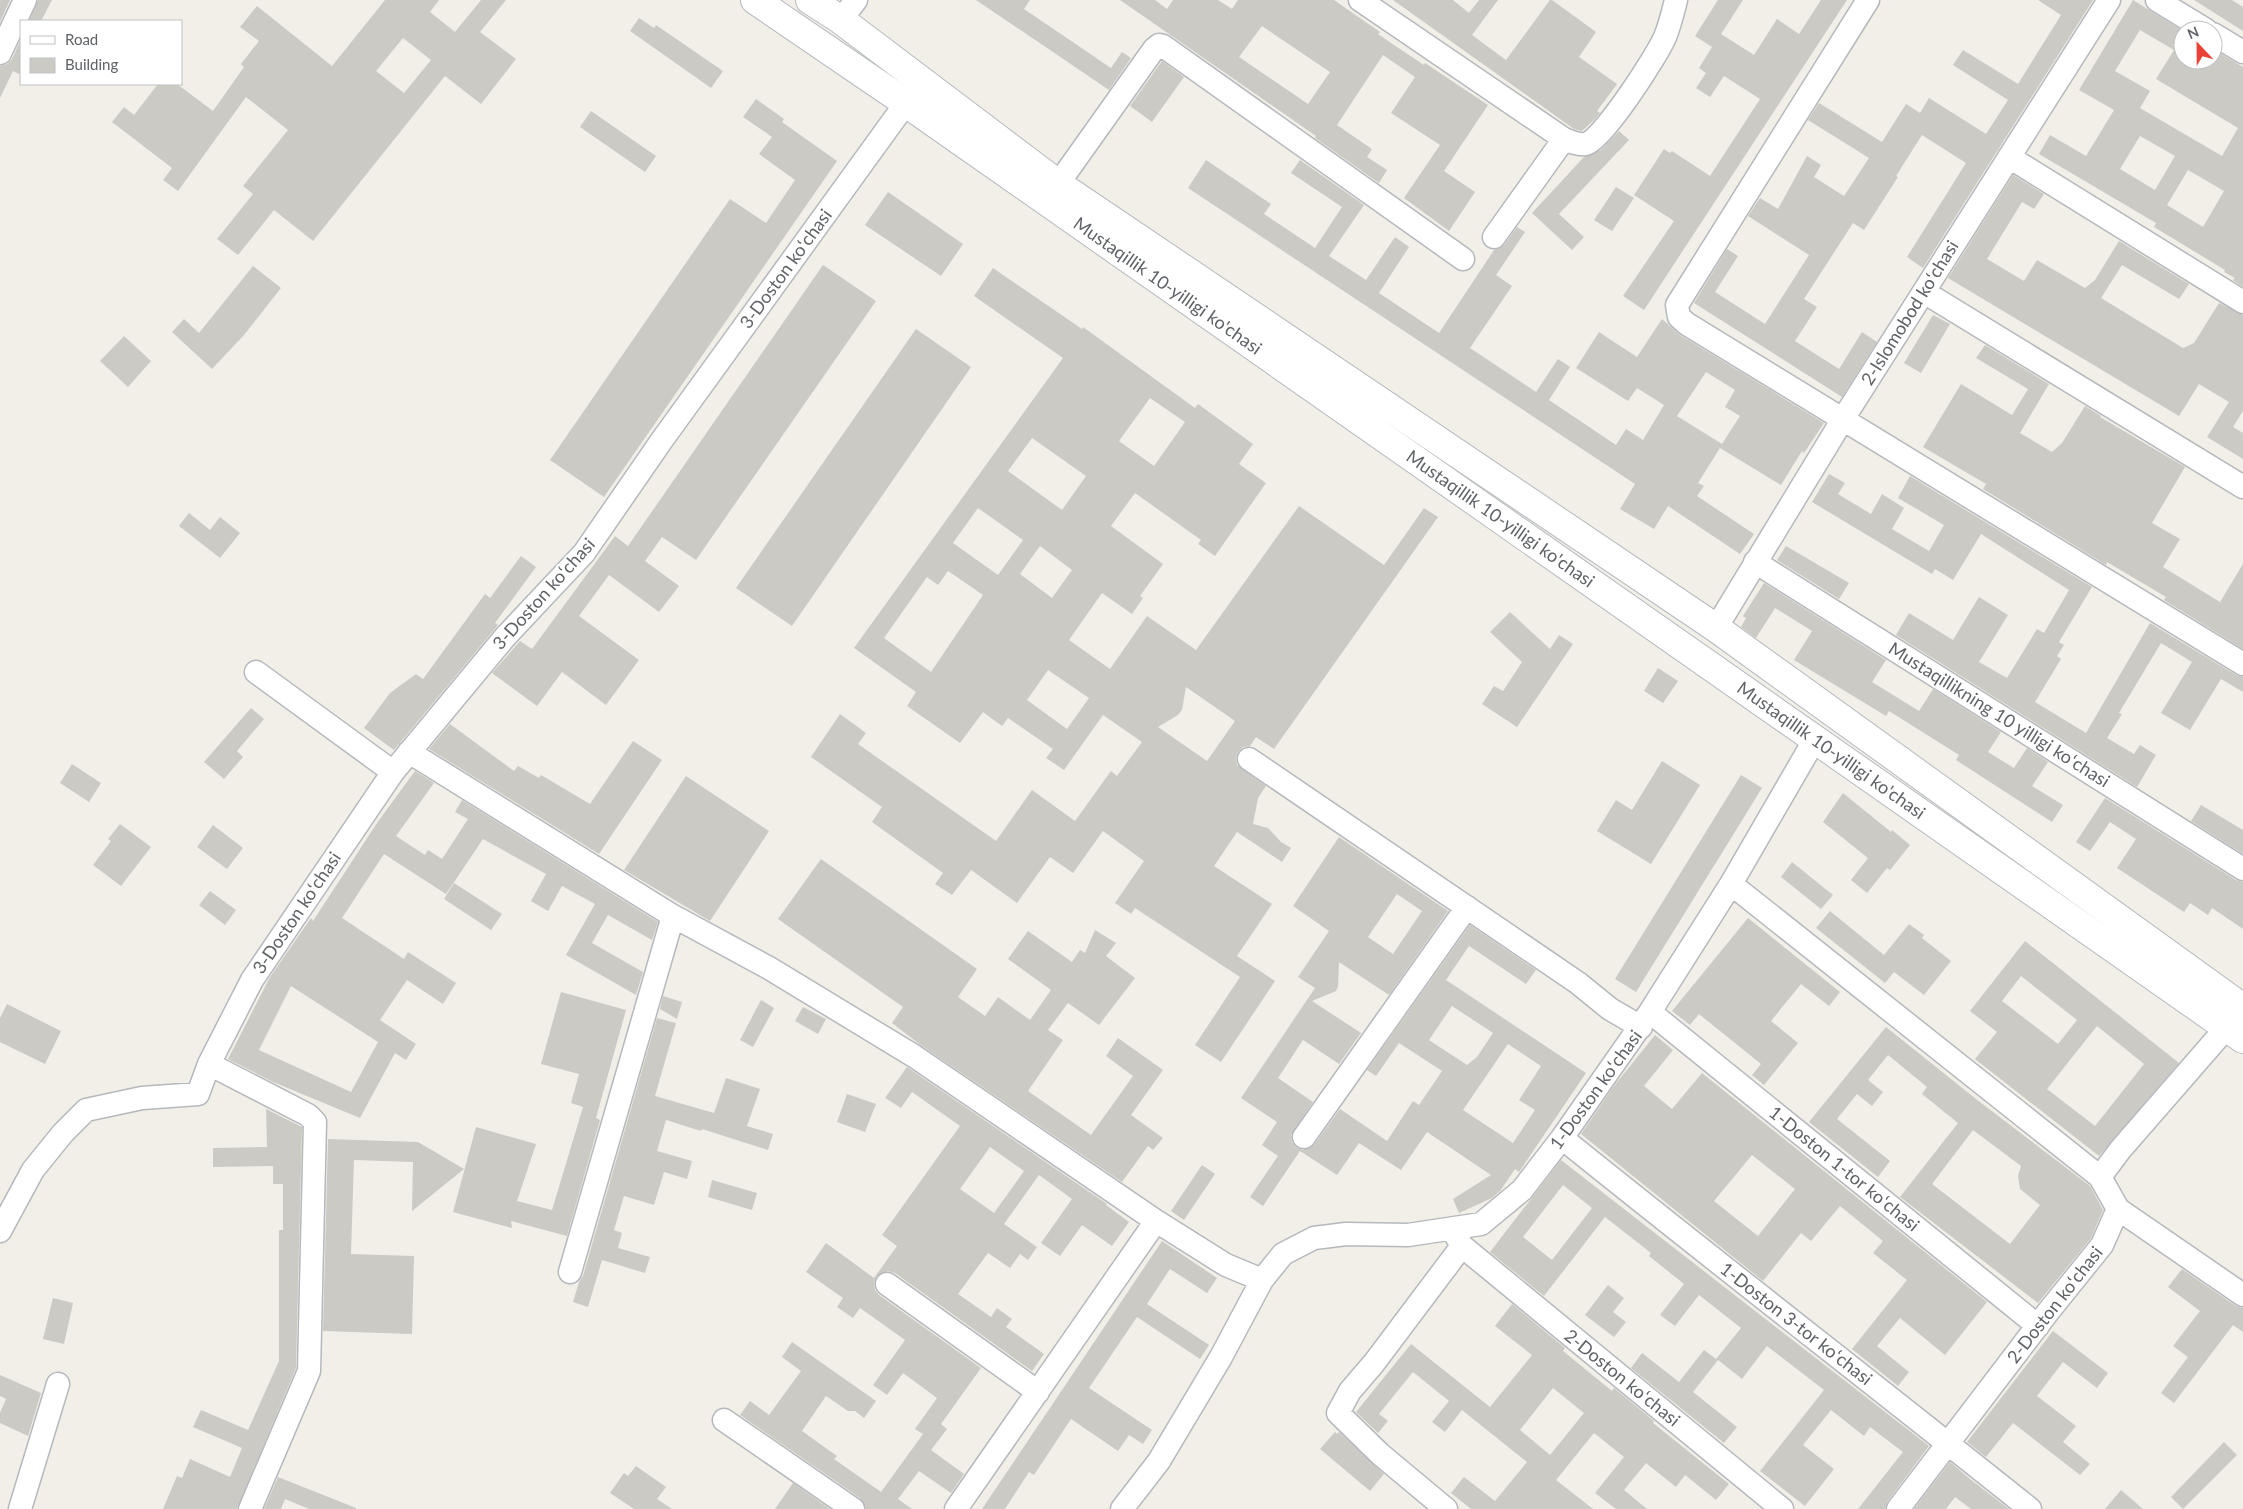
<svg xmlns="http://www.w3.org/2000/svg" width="2243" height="1509" viewBox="0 0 2243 1509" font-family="Lato,sans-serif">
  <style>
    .building { fill: #cccac5; fill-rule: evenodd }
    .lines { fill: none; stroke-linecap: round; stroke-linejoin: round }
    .minor-casing { stroke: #b5b8bc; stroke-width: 25 }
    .secondary-casing { stroke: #b6babf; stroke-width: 30 }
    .minor { stroke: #fff; stroke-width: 22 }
    .secondary { stroke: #fff; stroke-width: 28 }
    .labels { text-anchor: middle; stroke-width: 4.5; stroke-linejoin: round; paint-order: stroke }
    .street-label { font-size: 18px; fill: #5f6368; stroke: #fff }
  </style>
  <rect width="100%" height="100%" fill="#f1efe8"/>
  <path class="building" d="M0,0H10L0,22Z
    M38,0H52L41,21H29Z
    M385,0H439L430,12L455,32L481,0H506L480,32L516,59L481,104L445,76L313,241L274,210L238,255L217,239L253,194L243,186L288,130L246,97L178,191L163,180L172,168L112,122L124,107L134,115L158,84H177L213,111L244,67L241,64L259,41L240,27L257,6L332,66ZM403,38L431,60L404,93L376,71Z
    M976,0H1030L1024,9L1111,68L1122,52L1131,58L1109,90Z
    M1120,0H1155L1167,9L1173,0H1218L1232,9L1238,0H1334L1380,32L1378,34L1391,43L1424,65L1425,63L1488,105L1444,171L1475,192L1449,231L1404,198L1440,145L1391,113L1415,77L1383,55L1337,125L1372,149L1367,157L1387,170L1379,183L1315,138L1316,136ZM1262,26L1330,72L1308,104L1239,57Z
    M1393,0H1453L1469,13L1479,0H1498L1472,35L1506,60L1550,0H1552L1596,32L1579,57L1617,84L1597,111L1600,113L1594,120L1582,131L1574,129Z
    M1718,0H1743L1721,34L1754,55L1777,19L1799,34L1821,0H1847L1644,310L1623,296L1674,221L1634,195L1664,149L1670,153L1672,151L1710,176L1760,99L1724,76L1710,97L1696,88L1706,73L1699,68L1712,47L1695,36Z
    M2038,0H2093L1923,268L1907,257L1966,163L1922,135L1896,176L1898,177L1864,230L1853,223L1804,299L1817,307L1795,341L1839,369L1862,332L1877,342L1842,397L1694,303L1727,249L1738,256L1715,292L1765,324L1809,255L1748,216L1760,198L1778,209L1807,156L1821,165L1814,177L1844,196L1869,158L1808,120L1819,103L1882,142L1906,104L1920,113L1929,98L1986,134L2008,100L1953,65L1963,50L2018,84L2061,15Z
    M2133,0L2183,31V60H2213V49L2243,67V287L2233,280L2235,278L2224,272L2225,270L2154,227L2156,223L2039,154L2050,135L2086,156L2114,110L2079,90ZM2140,30L2174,50L2156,79L2238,128L2222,156L2140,108L2150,91L2115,71ZM2140,136L2175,156L2155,190L2120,169ZM2188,170L2224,191L2203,227L2167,205Z
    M2194,0H2232L2243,7V31Z
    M639,18L654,28L656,25L723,71L711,88L630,31Z
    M21,39V75L13,71L0,98V66L7,64L12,59Z
    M1162,61L1184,77L1152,122L1130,106Z
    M756,99L784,119L782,122L837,161L604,497L550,460L730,199L766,223L795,180L759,154L772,137L743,117Z
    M591,111L656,156L645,172L580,127Z
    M1619,131L1629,140L1559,214L1584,237L1572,250L1532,213L1584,157L1601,150Z
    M1206,160L1271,204L1264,214L1315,248L1342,207L1291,173L1300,160L1364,205L1329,256L1366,280L1395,237L1409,247L1379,293L1439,333L1494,250L1504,245L1517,227L1525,232L1496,275L1512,286L1470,348L1536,392L1558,359L1570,367L1549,400L1616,445L1626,429L1643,440L1664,405L1637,388L1628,401L1576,368L1599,332L1637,357L1662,319L1680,335L1824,423L1804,453L1802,451L1781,485L1720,448L1698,483L1704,486L1697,496L1754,534L1740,554L1668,506L1654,529L1620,509L1635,484L1188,188ZM1706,372L1735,390L1725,407L1740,416L1722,444L1677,416Z
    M2013,175L2044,194L2034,209L2022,202L1987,259L2024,281L2037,260L2085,288L2095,280L2119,241L2189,284L2179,299L2122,265L2101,298L2183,348L2194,343L2219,303L2243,315V411L2233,427L2243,433V459L2207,437L2229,402L2199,384L2179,416L1948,278Z
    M1616,187L1634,198L1612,231L1594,220Z
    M888,192L963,244L941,276L865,225Z
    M823,265L876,301L696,560L662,537L645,561L679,586L659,612L609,575L579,616L639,660L606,705L562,672L537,706L492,673L520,641L532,649L615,536L628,546Z
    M253,266L281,288L244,335L212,369L172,332L184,319L199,333Z
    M993,268L1082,329L1083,327L1195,408L1198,404L1253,444L1239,464L1266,483L1215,556L1198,544L1201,540L1135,493L1111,526L1163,564L1140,596L1143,598L1132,614L1102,593L1069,640L1110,669L1147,616L1196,650L1299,506L1384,565L1424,508L1438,517L1274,749L1256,737L1250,746L1243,747L1238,752L1236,759L1237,765L1266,786L1258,798L1253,824L1268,828L1281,842L1291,848L1282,862L1237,832L1214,866L1272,904L1237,956L1275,981L1221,1062L1195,1045L1240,977L1135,908L1131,914L1115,903L1144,861L1103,831L1073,873L1050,857L1017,903L971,870L952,895L935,884L943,873L872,822L882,807L811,757L840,714L866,733L858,744L996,841L1032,790L1075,821L1111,771L1117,776L1142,742L1103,715L1064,770L1046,758L1053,749L1008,718L1002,726L983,712L960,743L907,706L916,692L854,648L1063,358L974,296ZM1150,398L1185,422L1154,466L1119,441ZM1032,438L1086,476L1062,510L1008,471ZM978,508L1023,540L998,575L953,543ZM1040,546L1072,570L1052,598L1020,574ZM948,571L983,595L931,672L884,638L927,577L938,585ZM1048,670L1089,698L1067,729L1027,700ZM1186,687L1235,721L1207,761L1158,727L1178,715L1182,710Z
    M1933,315L1950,324L1921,373L1904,363Z
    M916,329L971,367L792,626L736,588Z
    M124,336L151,361L128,387L100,361Z
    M1985,345L2049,384L2020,433L2052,452L2062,443L2085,406L2101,416L2100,417L2185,467L2152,523L2180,539L2163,567L2220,602L2243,564V649L2164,600L2166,597L2107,562L2106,565L1983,489L1986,484L1923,447L1961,384L2012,415L2028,389L1976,358Z
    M1829,474L1845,483L1838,494L1871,514L1882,494L1904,508L1892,529L1929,551L1944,525L1898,498L1910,476L2092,587L2059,642L2064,645L2057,656L2061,659L2035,702L2086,733L2150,623L2236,675L2243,677V692L2221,679L2190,730L2161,713L2192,662L2161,643L2119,713L2122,714L2107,738L2134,754L2140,745L2156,755L2137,787L1896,635L1909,613L1953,640L1979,597L2008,615L1979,662L2007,678L2037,629L2044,633L2069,590L1981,534L1953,580L1935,569L1932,574L1812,502Z
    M189,513L210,530L220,517L240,533L220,558L179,526Z
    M1786,546L1849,583L1839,599L1777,560Z
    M521,556L536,567L495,623L498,625L394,750L364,728L390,693L416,674L423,679L485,594L490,598Z
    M1764,583L1886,660L1872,682L1919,711L1933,689L2001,732L1988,752L2014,768L2027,748L2048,762L2032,786L2063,805L2052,822L1956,760L1959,755L1889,711L1886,716L1794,660L1812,631L1775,608L1756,638L1741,627L1746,618L1743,616Z
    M1510,612L1550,649L1559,635L1573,644L1517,727L1482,704L1494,686L1503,691L1522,662L1490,632Z
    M1658,668L1678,681L1663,703L1644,691Z
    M251,708L264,719L237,751L243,757L224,779L204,762Z
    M450,724L514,771L518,766L539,778L541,775L590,804L633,741L662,760L599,854L429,749Z
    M1662,761L1700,785L1651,864L1597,831L1616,800L1632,810Z
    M72,764L101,783L89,802L60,783Z
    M415,771L434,783L396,836L425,855L428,850L442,859L468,819L455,812L462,800L658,922L652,940L608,915L592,943L643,972L636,995L566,955L595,904L562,886L548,911L531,901L546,874L483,839L446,894L384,854L342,918L404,959L408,952L456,983L443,1004L407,980L380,1020L416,1044L406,1060L395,1053L360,1118L273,1082L228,1059L270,977L311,918L313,921L377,823ZM291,986L378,1042L351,1092L259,1050Z
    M1741,775L1762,788L1636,992L1615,979Z
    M686,776L769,831L710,921L624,870Z
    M1843,793L1891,832L1892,830L1910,845L1890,870L1887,868L1867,893L1851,880L1868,858L1823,822Z
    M2105,798L2236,880L2243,882V929L2212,908L2208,915L2190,903L2184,912L2117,868L2136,839L2110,822L2090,851L2076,842Z
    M2201,805L2243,830V854L2191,821Z
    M120,824L151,847L121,886L93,865L111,841L108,839Z
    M213,825L243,848L227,869L197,847Z
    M1339,837L1448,911L1389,995L1339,962L1338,987L1336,991L1312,1001L1361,1033L1339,1064L1303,1040L1278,1078L1313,1102L1291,1135L1292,1142L1296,1147L1303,1150L1314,1145L1340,1109L1387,1141L1413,1101L1419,1105L1442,1071L1399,1043L1376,1076L1367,1070L1470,925L1536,970L1526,984L1469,946L1446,980L1586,1073L1519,1172L1515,1169L1500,1191L1492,1198L1459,1213L1453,1199L1491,1175L1427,1132L1401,1170L1359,1143L1337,1175L1300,1151L1263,1206L1250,1197L1278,1156L1262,1145L1277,1122L1241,1098L1315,988L1298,977L1329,931L1293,906ZM1397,894L1422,911L1393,954L1368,937ZM1452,1006L1493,1033L1477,1057L1467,1065L1429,1040ZM1508,1044L1541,1066L1519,1100L1535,1110L1513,1143L1463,1110Z
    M821,859L977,969L958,997L985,1016L998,997L1030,1020L1051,990L1008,959L1028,931L1072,962L1080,950L1085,953L1095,930L1116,943L1106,956L1135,978L1099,1025L1068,1003L1048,1030L1063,1040L1028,1091L1091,1135L1133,1076L1106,1056L1118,1038L1163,1070L1131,1115L1163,1138L1153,1150L1148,1146L1122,1182L922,1046L892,1023L903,1007L778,919Z
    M1792,862L1833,895L1821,909L1781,877Z
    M454,883L502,914L491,930L444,899Z
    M210,891L236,910L225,925L199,905Z
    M1830,911L1884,955L1909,924L1924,935L1922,938L1951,961L1924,995L1894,972L1885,983L1816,928Z
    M1748,918L1840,992L1829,1006L1801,984L1771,1021L1798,1043L1764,1085L1752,1075L1761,1064L1699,1014L1690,1025L1672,1011Z
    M2025,941L2179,1063L2099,1156L1975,1059L1997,1032L1970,1011ZM2021,976L2077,1020L2058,1044L2002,1001ZM2097,1026L2144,1064L2095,1126L2047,1089Z
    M561,992L626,1010L596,1118L600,1120L567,1236L511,1221L512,1228L453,1212L476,1127L536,1144L517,1201L552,1210L583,1107L571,1103L579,1074L541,1064Z
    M663,996L682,1002L677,1019L660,1009Z
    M761,1000L774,1008L753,1047L740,1040Z
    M7,1004L61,1031L45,1064L0,1042V1018Z
    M803,1007L826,1019L818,1034L795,1021Z
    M657,1018L676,1023L655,1096L714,1113L726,1078L760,1089L747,1126L773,1134L768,1150L702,1129L701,1131L666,1120L657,1151L692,1161L687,1179L664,1172L654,1205L624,1196L614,1230L622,1233L618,1248L650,1257L645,1273L602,1260L588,1307L573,1302L579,1282L583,1276Z
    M1886,1027L1976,1099L2090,1186L2103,1210L2091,1238L2038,1303L1900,1197L1958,1123L1922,1094L1927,1087L1888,1055L1868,1080L1883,1092L1872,1106L1857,1094L1837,1119L1890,1161L1878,1177L1809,1122ZM1973,1130L2021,1166L2018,1176L2020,1189L2040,1205L2010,1244L1932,1184Z
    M1655,1035L1673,1050L1644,1086L1672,1109L1702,1073L1987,1302L1945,1355L1900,1318L1877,1346L1909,1372L1898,1386L1852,1349L1907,1280L1873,1253L1883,1241L1840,1206L1811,1241L1801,1233L1763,1281L1581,1134L1614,1086ZM1752,1155L1795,1189L1758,1236L1714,1201Z
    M907,1067L1107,1204L1106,1205L1129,1222L1112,1246L1082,1225L1060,1256L1041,1243L1072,1199L1039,1175L1004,1224L1037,1247L1028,1260L1020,1254L1010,1268L988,1253L958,1294L991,1317L997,1308L1012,1319L1006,1327L1044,1354L1032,1371L895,1273L888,1271L877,1276L874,1283L875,1290L879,1295L981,1368L941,1424L947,1429L931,1450L964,1474L951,1493L919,1471L898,1499L912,1509H866L860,1498L740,1415L750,1401L769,1415L801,1371L782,1357L792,1342L876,1401L864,1418L855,1411H848L826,1396L802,1431L837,1456L834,1459L881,1492L923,1434L915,1429L937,1398L903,1373L887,1395L873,1385L905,1340L860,1308L853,1318L837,1307L843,1298L806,1272L826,1243L874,1278L897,1246L882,1235L960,1126L912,1092L901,1108L885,1098ZM990,1147L1024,1171L994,1213L960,1189Z
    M847,1094L876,1104L865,1132L837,1122Z
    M266,1109L302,1127L296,1368L237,1509H163L177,1476L182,1478L190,1459L230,1477L242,1448L193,1427L201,1410L248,1430L279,1361V1230H283V1184H273V1166L213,1167V1148L267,1147Z
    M328,1139L418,1142L464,1169L412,1211L413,1162L354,1160L351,1254L414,1256L412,1334L323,1331Z
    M1561,1160L1929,1446L1888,1501L1885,1509H1858L1903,1452L1870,1427L1864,1436L1831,1410L1803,1445L1834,1469L1805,1506L1760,1471L1824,1390L1767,1346L1742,1379L1718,1360L1693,1392L1737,1427L1724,1443L1631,1368L1642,1353L1679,1382L1704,1350L1716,1359L1741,1328L1699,1295L1675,1326L1660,1315L1684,1284L1649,1256L1651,1253L1605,1217L1544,1296L1490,1252ZM1563,1185L1592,1208L1552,1260L1523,1237Z
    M1202,1165L1215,1174L1184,1220L1171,1211Z
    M712,1180L757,1193L752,1210L708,1197Z
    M1162,1241L1217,1278L1207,1293L1170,1269L1147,1304L1209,1345L1200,1359L1137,1317L1089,1388L1152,1430L1143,1444L1129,1435L1118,1451L1071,1419L1034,1475L1029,1472L1005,1509H982Z
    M2182,1269L2236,1306L2243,1308V1332L2233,1325L2174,1403L2161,1393L2188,1357L2173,1346L2200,1311L2168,1287Z
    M1608,1285L1624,1298L1613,1312L1626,1322L1614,1337L1585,1315Z
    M53,1298L73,1303L64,1344L43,1339Z
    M1512,1304L1565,1348L1563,1351L1612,1391L1614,1388L1654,1421L1653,1423L1729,1484L1716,1500L1685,1475L1676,1487L1646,1463L1624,1490L1647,1509H1616L1595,1493L1624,1457L1594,1433L1556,1480L1593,1509H1471L1451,1493L1464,1477L1495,1501L1527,1462L1462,1410L1445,1432L1432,1422L1449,1401L1413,1372L1379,1414L1388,1421L1378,1433L1356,1412L1411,1344L1490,1407L1532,1355L1495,1326ZM1553,1388L1584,1413L1550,1455L1520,1430Z
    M2053,1331L2108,1373L2097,1388L2063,1362L2037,1396L2076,1426L2063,1442L2090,1464L2080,1475L2013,1423L1986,1457L1967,1442Z
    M0,1375L41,1393L28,1436L0,1423V1413L6,1399L0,1396Z
    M1335,1432L1337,1434L1339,1432L1384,1474L1370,1491L1320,1449Z
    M2224,1442L2237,1455L2183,1509L2171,1497Z
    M1950,1462L1970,1479L2009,1509H1971L1955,1497L1946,1509H1914Z
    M636,1466L666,1487L657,1499L672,1509H634L610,1493L624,1473L628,1476Z
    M278,1477L356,1508V1509H309L285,1499L281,1509H264Z
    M793,1483L830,1509H775Z
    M2121,1490L2143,1509H2105Z"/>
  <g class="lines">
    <defs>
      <path id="minor" d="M1360,0L1564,139L1494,237
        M1868,0L1677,305L1679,317L1687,324L2243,664
        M2157,0L2206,30
        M841,20L856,0
        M2213,34L2243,52
        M0,53L25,0
        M1564,139C1571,142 1578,145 1586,144C1602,141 1658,54 1665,37C1670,25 1673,12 1676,0
        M2009,157L2243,302
        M1058,184L1154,49L1159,45L1163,46L1463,259
        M1924,292L2243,487
        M1755,562L2243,869
        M1716,628L1843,419L2109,0
        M256,672L393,772
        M409,752L673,916L769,968L914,1056L1156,1221L1226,1265L1262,1280
        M1249,759L1578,983L1610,1009L1641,1027
        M1731,884L2100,1177
        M1650,1012L2038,1326
        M209,1064L308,1115L315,1122L309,1371L250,1509
        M1304,1137L1467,907
        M1562,1138C1717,1263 1875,1385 2030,1509
        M2118,1209L2243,1295
        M1452,1229L1462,1246L1782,1509
        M0,1231L33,1170L63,1133L86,1110L142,1098L198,1094L209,1064L252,980L393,772L505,637L584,553L662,440L906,103
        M570,1272L673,916
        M887,1284L1038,1392
        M724,1420L853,1509
        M20,1509L58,1384
        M956,1509L1156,1221
        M1122,1509L1159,1461L1221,1357L1262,1280L1283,1254L1314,1238L1346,1234L1408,1235L1481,1224L1522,1190L1562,1138L1650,1012L1731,884L1815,739
        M1446,1509L1380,1454L1338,1413L1350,1391L1374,1363L1462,1246
        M1898,1509L2048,1312L2102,1245L2118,1209L2100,1177L2120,1150L2227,1027"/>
      <g id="secondary">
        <path id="s1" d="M755,0L906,103L2243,1039"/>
        <path d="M810,0L841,20L1058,184L1716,628L2243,1008"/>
      </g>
    </defs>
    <use href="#minor" class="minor-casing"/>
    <use href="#secondary" class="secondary-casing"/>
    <use href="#minor" class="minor"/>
    <use href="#secondary" class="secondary"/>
  </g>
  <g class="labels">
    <g class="street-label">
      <text transform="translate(786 269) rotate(-54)" y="6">3-Doston koʻchasi</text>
      <text dy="6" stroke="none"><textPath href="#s1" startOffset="502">Mustaqillik 10-yilligi ko'chasi</textPath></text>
      <text transform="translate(1910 313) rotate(-58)" y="6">2-Islomobod koʻchasi</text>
      <text dy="6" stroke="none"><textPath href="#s1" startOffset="908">Mustaqillik 10-yilligi ko'chasi</textPath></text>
      <text transform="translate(544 594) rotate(-48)" y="6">3-Doston koʻchasi</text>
      <text transform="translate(1999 715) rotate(32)" y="6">Mustaqillikning 10 yilligi koʻchasi</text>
      <text dy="6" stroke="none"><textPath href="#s1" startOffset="1312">Mustaqillik 10-yilligi ko'chasi</textPath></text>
      <text transform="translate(297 913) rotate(-56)" y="6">3-Doston koʻchasi</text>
      <text transform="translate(1596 1090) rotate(-54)" y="6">1-Doston koʻchasi</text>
      <text transform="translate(1844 1169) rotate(39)" y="6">1-Doston 1-tor koʻchasi</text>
      <text transform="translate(2055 1305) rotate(-52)" y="6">2-Doston koʻchasi</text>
      <text transform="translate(1796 1324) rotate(38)" y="6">1-Doston 3-tor koʻchasi</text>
      <text transform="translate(1622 1378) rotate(39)" y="6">2-Doston koʻchasi</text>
    </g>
  </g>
  <rect x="20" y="20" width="162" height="65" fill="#ffffff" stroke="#bfc1c3"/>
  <rect x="30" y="36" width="25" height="8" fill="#ffffff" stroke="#bfc1c3"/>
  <text x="65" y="45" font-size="15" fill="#5f6368">Road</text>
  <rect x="30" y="58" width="25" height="15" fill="#cccac5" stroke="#bfc1c3"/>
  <text x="65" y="70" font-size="15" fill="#5f6368">Building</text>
  <g transform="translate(2198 45) rotate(338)"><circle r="24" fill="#ffffff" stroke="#bfc1c3"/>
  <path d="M0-4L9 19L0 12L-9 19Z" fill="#ea4335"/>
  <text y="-8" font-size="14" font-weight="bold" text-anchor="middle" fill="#5f6368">N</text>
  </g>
</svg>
